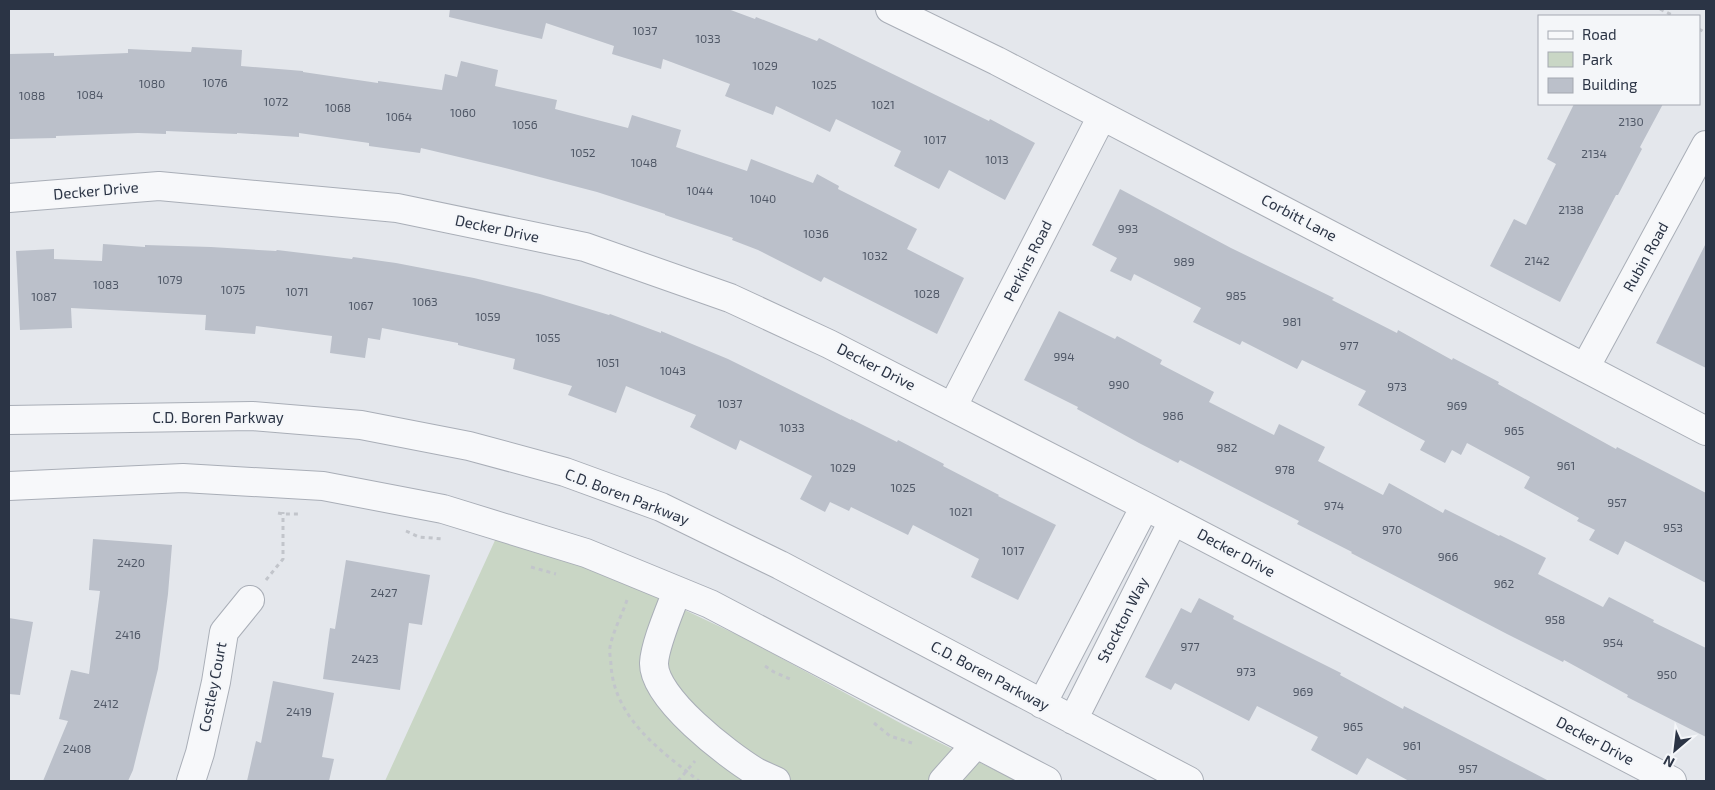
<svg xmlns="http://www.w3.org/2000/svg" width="1715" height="790" viewBox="0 0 1715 790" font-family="'Exo 2',sans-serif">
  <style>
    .green { fill: #c9d6c5 }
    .building { fill: #bbc0ca }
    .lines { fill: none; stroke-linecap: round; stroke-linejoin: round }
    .minor-casing { stroke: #a9aeb7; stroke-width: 30 }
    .path { stroke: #c2c5cb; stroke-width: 3; stroke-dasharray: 4 4; stroke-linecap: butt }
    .minor { stroke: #f7f8fa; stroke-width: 28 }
    .labels { text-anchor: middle; stroke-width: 4; stroke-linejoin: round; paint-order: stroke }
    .number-label { font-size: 12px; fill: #4f5766 }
    .street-label { font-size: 15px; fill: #2b3445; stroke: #f4f6f9 }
  </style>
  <rect width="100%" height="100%" fill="#e4e7ec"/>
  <path class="green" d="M497,536L621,580L744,638L904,725L1017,781H385Z"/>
  <path class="building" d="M450,9H728L755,19L756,17L817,41L819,38L989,121L990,119L1035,143L1005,200L949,170L939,189L894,166L901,151L836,119L830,132L776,106L773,115L725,96L730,84L663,59L661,69L612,54L614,46L546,23L542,39L449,17Z
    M192,47L242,50L241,66L303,71V72L378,83V81L442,90L445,74L457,77L461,61L498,70L495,86L557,100L555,109L628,128L632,115L681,130L676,147L747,171L751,159L813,183L817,174L839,186L838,189L917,229L907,249L964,278L937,334L824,277L821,282L758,250L732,240L733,238L665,215V214L597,192L501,167L421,148L420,153L369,146V143L299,133V137L237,133V134L166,131V134L138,133L56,136V138L9,139V54L54,53V56L128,53V49L191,52Z
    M1574,104H1663L1640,147L1642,149L1618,195H1616L1560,302L1490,266L1514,219L1526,225L1556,164L1547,159Z
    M1120,189L1231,248L1334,298L1332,300L1397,333L1398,330L1452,360L1453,358L1499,382L1498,384L1616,449L1617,447L1706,493V583L1625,541L1618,555L1589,540L1595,530L1577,521L1579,518L1524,488L1530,477L1467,443L1461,455L1452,450L1445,463L1420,450L1425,441L1358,405L1366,391L1302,360L1297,369L1242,341L1240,345L1193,322L1201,308L1134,274L1131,281L1110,271L1117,258L1092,245Z
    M1706,243V368L1656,343Z
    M103,244L145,247V245L211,247L276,251L277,250L352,259L353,257L396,263L474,278L540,294L609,315L610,314L661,333V331L728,359L851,420V419L897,442L898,440L944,464L943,466L999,495L998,496L1056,525L1018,600L971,577L979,559L913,525L908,535L851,507L849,511L830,502L825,512L800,499L812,476L740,440L736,450L690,427L696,415L626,386L616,413L568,395L572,386L513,369L515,359L458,345V343L382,328L380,340L368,338L365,358L330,353L332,336L256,326L255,334L205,330L206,315L71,308L72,328L20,330L16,251L54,249V259L102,261Z
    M1059,311L1115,339L1117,336L1162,360L1160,364L1214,392L1209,402L1274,435L1279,424L1325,447L1318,461L1383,495L1389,483L1443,513L1445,509L1499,536L1500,535L1546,558L1538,574L1603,607L1609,597L1654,620L1653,622L1706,648V737L1627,697L1628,695L1564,660L1563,662L1507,634L1407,582L1351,553L1352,552L1297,524L1299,521L1180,460L1178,463L1139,443L1077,409L1078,407L1024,380Z
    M93,539L172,545L168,594L158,669L133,770L128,781H43L68,721L59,719L71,670L89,674L100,591L89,590Z
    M346,560L430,575L422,625L409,623L400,690L323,679L330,628L335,629Z
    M1199,598L1234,616L1233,619L1341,673L1340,675L1403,709L1404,706L1549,781H1409L1367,758L1357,775L1311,750L1318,737L1257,706L1249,721L1175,683L1171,690L1145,677L1181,608L1191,613Z
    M9,618L33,622L20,695L9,694Z
    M273,681L334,693L322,757L334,759L329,781H247L256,741L261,743Z"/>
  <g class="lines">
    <defs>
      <path id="minor" d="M890,9L997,61L1706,431
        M9,198L159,186L397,208L585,247L730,298L829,344L1145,506L1672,781
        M1585,368L1706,145
        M953,406L1102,116
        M9,420L252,416L361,425L469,446L565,472L661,507L780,565L1189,781
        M9,486L183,478L323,486L443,509L586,553L710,604L1047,781
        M677,591C670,610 655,644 654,663C653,698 728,755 756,772C762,775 769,778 776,781
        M1042,704L1145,506
        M1073,720L1173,521
        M191,781L200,753L216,682L224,632L250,600
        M943,781L976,744"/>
    </defs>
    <use href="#minor" class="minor-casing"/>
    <path class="path" d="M1660,9L1674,16
      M1699,29L1706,33
      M278,513L283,514H301
      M406,531L419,537L444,539
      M531,567L556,574
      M266,580L283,559V512
      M627,600C622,615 613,631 610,647C609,653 611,660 611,666C615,719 661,751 699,781
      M765,666L774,672L790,679
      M874,723L890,736L912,743
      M678,781L695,761"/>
    <use href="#minor" class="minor"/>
  </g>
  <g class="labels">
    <g class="number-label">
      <text x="645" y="35">1037</text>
      <text x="708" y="43">1033</text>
      <text x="765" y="70">1029</text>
      <text x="215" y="87">1076</text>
      <text x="152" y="88">1080</text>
      <text x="824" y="89">1025</text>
      <text x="90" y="99">1084</text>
      <text x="32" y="100">1088</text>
      <text x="276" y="106">1072</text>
      <text x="883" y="109">1021</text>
      <text x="338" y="112">1068</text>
      <text x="463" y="117">1060</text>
      <text x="399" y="121">1064</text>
      <text x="1631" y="126">2130</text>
      <text x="525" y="129">1056</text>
      <text x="935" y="144">1017</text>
      <text x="583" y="157">1052</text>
      <text x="1594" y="158">2134</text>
      <text x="997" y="164">1013</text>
      <text x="644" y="167">1048</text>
      <text x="700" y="195">1044</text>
      <text x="763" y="203">1040</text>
      <text x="1571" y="214">2138</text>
      <text x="1128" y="233">993</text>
      <text x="816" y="238">1036</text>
      <text x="875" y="260">1032</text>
      <text x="1537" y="265">2142</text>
      <text x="1184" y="266">989</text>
      <text x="170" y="284">1079</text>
      <text x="106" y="289">1083</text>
      <text x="233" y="294">1075</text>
      <text x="297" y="296">1071</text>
      <text x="927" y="298">1028</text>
      <text x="1236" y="300">985</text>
      <text x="44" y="301">1087</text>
      <text x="425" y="306">1063</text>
      <text x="361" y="310">1067</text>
      <text x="488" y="321">1059</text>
      <text x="1292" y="326">981</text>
      <text x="548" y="342">1055</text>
      <text x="1349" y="350">977</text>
      <text x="1064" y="361">994</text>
      <text x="608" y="367">1051</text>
      <text x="673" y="375">1043</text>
      <text x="1119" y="389">990</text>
      <text x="1397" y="391">973</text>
      <text x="730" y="408">1037</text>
      <text x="1457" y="410">969</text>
      <text x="1173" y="420">986</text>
      <text x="792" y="432">1033</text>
      <text x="1514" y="435">965</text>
      <text x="1227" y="452">982</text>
      <text x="1566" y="470">961</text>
      <text x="843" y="472">1029</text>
      <text x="1285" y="474">978</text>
      <text x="903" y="492">1025</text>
      <text x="1617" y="507">957</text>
      <text x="1334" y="510">974</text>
      <text x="961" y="516">1021</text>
      <text x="1673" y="532">953</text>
      <text x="1392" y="534">970</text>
      <text x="1013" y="555">1017</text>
      <text x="1448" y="561">966</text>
      <text x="131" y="567">2420</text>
      <text x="1504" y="588">962</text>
      <text x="384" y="597">2427</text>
      <text x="1555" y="624">958</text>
      <text x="128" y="639">2416</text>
      <text x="1613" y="647">954</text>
      <text x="1190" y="651">977</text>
      <text x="365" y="663">2423</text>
      <text x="1246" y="676">973</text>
      <text x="1667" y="679">950</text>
      <text x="1303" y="696">969</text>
      <text x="106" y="708">2412</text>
      <text x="299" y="716">2419</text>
      <text x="1353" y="731">965</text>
      <text x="1412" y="750">961</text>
      <text x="77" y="753">2408</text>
      <text x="1468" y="773">957</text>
    </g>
    <g class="street-label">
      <text transform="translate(96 191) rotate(-5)" y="5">Decker Drive</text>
      <text transform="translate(1299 218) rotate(28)" y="5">Corbitt Lane</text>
      <text transform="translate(497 229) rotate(12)" y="5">Decker Drive</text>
      <text transform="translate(1646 257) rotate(-61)" y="5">Rubin Road</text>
      <text transform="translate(1028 261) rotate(-63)" y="5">Perkins Road</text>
      <text transform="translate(876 367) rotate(27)" y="5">Decker Drive</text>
      <text x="218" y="423">C.D. Boren Parkway</text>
      <text transform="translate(627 497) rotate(21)" y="5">C.D. Boren Parkway</text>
      <text transform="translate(1236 553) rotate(28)" y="5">Decker Drive</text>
      <text transform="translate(1123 620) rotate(-63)" y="5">Stockton Way</text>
      <text transform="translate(990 676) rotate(28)" y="5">C.D. Boren Parkway</text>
      <text transform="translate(213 687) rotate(-79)" y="5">Costley Court</text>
      <text transform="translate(1595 741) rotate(28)" y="5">Decker Drive</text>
    </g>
  </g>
  <rect width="1715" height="790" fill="none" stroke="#2b3445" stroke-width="20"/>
  <rect x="1538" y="15" width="162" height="90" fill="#f4f6f9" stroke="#a4a8b1"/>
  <rect x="1548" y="31" width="25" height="8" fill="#f7f8fa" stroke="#a4a8b1"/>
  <text x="1582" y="40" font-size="15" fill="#2b3445">Road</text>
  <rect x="1548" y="52" width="25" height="15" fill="#c9d6c5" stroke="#a4a8b1"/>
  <text x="1582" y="65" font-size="15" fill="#2b3445">Park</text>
  <rect x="1548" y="78" width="25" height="15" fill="#bbc0ca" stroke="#a4a8b1"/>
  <text x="1582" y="90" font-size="15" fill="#2b3445">Building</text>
  <g transform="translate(1675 750) rotate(208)" stroke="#f4f6f9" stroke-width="4" paint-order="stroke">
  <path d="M0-4L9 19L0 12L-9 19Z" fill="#2b3445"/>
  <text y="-8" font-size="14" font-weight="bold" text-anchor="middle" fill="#2b3445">N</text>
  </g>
</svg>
